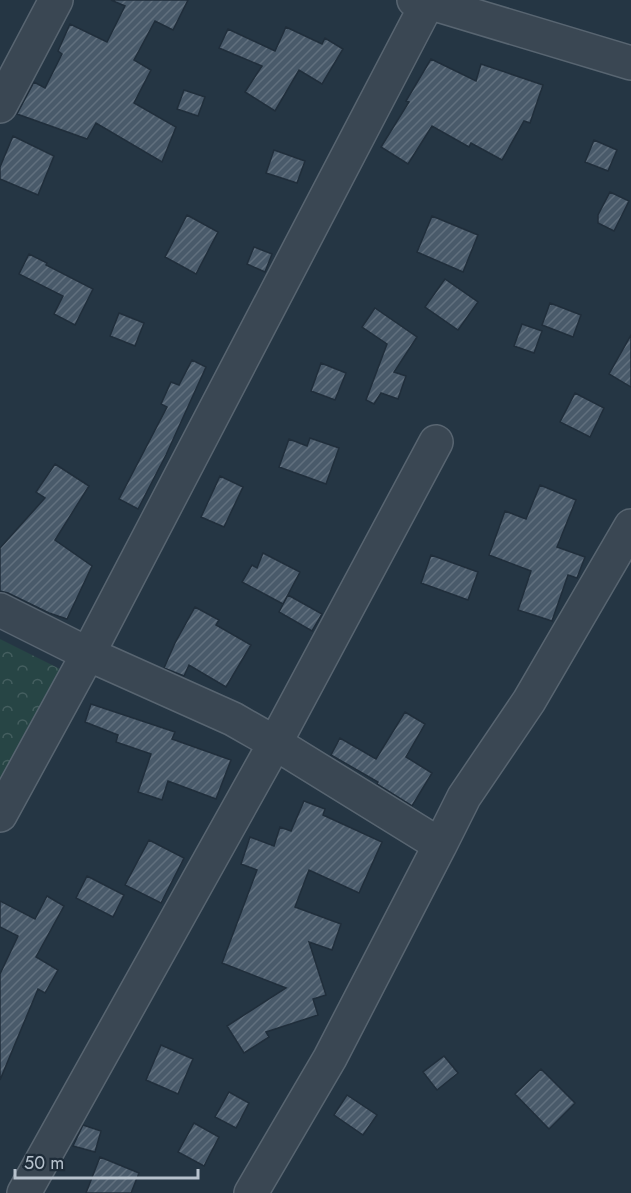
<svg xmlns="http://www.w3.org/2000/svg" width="631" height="1193" viewBox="0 0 631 1193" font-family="Jost,sans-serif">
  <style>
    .forest { fill: url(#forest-crowns) }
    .building { fill: url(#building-hatch); stroke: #202e3b; stroke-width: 1.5 }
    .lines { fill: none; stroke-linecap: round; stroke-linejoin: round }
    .minor-casing { stroke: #586571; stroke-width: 36 }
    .minor { stroke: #3a4753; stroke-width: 33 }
  </style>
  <defs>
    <pattern id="forest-crowns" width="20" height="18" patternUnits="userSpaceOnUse" patternTransform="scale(1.5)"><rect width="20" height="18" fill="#274545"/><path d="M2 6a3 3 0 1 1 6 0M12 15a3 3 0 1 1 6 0" fill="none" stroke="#445e5f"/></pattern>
    <pattern id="building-hatch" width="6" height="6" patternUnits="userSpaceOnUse" patternTransform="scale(1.5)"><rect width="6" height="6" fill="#495a6a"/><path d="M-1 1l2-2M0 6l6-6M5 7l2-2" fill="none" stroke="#61707e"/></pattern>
  </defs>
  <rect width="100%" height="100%" fill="#253644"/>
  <path class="forest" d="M0,639L64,671L0,787Z"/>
  <path class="building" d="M111,0H188L173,30L155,21L134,60L151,70L134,103L176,127L162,162L96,123L87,139L17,114L34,82L45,88L62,54L58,51L70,24L107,42L125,6Z
    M286,27L322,44L325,38L343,49L322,84L299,70L275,111L245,92L262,66L219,48L228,29L275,51Z
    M431,59L476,81L481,64L543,85L530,123L524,121L502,160L471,143L469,147L432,126L408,164L381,147L409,102L406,101Z
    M184,90L205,97L198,116L177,109Z
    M13,136L54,156L38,195L0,179V167Z
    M594,140L617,150L608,171L585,162Z
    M274,150L305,161L297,183L266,173Z
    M610,192L629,201L614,231L598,223V215Z
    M187,215L218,232L196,274L165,257Z
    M432,216L478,235L463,272L417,252Z
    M254,247L272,254L265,272L247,264Z
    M29,254L47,263L46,265L93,289L75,325L54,314L63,296L19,274Z
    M445,279L478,302L458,330L425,307Z
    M550,303L581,315L573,337L542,325Z
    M375,308L417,337L394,372L406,376L398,399L381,393L374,404L366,400L387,344L362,327Z
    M119,313L144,323L135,346L110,336Z
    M522,324L542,331L534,353L514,346Z
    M631,335V387L609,374Z
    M192,360L206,367L166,455L138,509L119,499L167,407L161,404L171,382L179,385Z
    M321,363L346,373L335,400L311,391Z
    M575,393L604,408L590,437L560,422Z
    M310,438L339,448L326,484L279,467L289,439L307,446Z
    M55,464L89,486L55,540L92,566L67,619L49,613L8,593L0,591V548L45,498L36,492Z
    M220,476L243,487L224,527L201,517Z
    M540,485L576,500L557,547L585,557L577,578L568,575L552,621L518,610L531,571L489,555L505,511L526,519Z
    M263,553L300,572L283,604L242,582L252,565L257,568Z
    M431,555L478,572L468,600L421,583Z
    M288,595L322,614L312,631L279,612Z
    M195,607L219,620L216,625L251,645L226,687L189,665L184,676L164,668L175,643Z
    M91,704L175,732L172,739L231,760L216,799L168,781L162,800L138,792L151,754L116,742L118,735L85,722Z
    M405,712L425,724L406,757L432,773L412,806L377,784L378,782L331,755L340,738L376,759Z
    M304,801L325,809L323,815L382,842L359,893L309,870L295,907L341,924L332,950L309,942L326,995L313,999L318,1015L266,1032L269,1037L244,1053L227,1026L286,988L222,963L257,870L241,864L250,837L274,846L280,827L291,831Z
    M149,840L184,858L161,903L125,885Z
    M87,876L124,895L113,917L76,898Z
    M47,896L64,906L36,957L58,970L45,993L38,989L0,1080V974L18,936L0,927V901L35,919Z
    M161,1045L193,1059L178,1094L146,1080Z
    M444,1056L458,1073L437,1090L423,1072Z
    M541,1069L575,1103L549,1129L515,1094Z
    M229,1092L249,1103L236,1128L215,1117Z
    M347,1095L377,1115L363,1135L334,1115Z
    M194,1123L219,1137L204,1166L178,1152Z
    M83,1125L101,1131L95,1152L73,1146Z
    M100,1157L139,1173L131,1193H86Z"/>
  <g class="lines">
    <defs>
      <path id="minor" d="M414,0L428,2L631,63
        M0,106L56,0
        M0,610L88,654L233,719L275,743L440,845L464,797L529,701L631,526
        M0,815L88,654L429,0
        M24,1193L275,743L436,442
        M251,1193L330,1058L440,845"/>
    </defs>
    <use href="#minor" class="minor-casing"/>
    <use href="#minor" class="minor"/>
  </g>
  <path d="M15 1169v9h183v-9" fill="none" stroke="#b7c2cd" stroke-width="3"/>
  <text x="24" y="1169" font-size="18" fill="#b7c2cd" stroke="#1e2c39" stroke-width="4.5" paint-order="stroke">50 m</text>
</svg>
